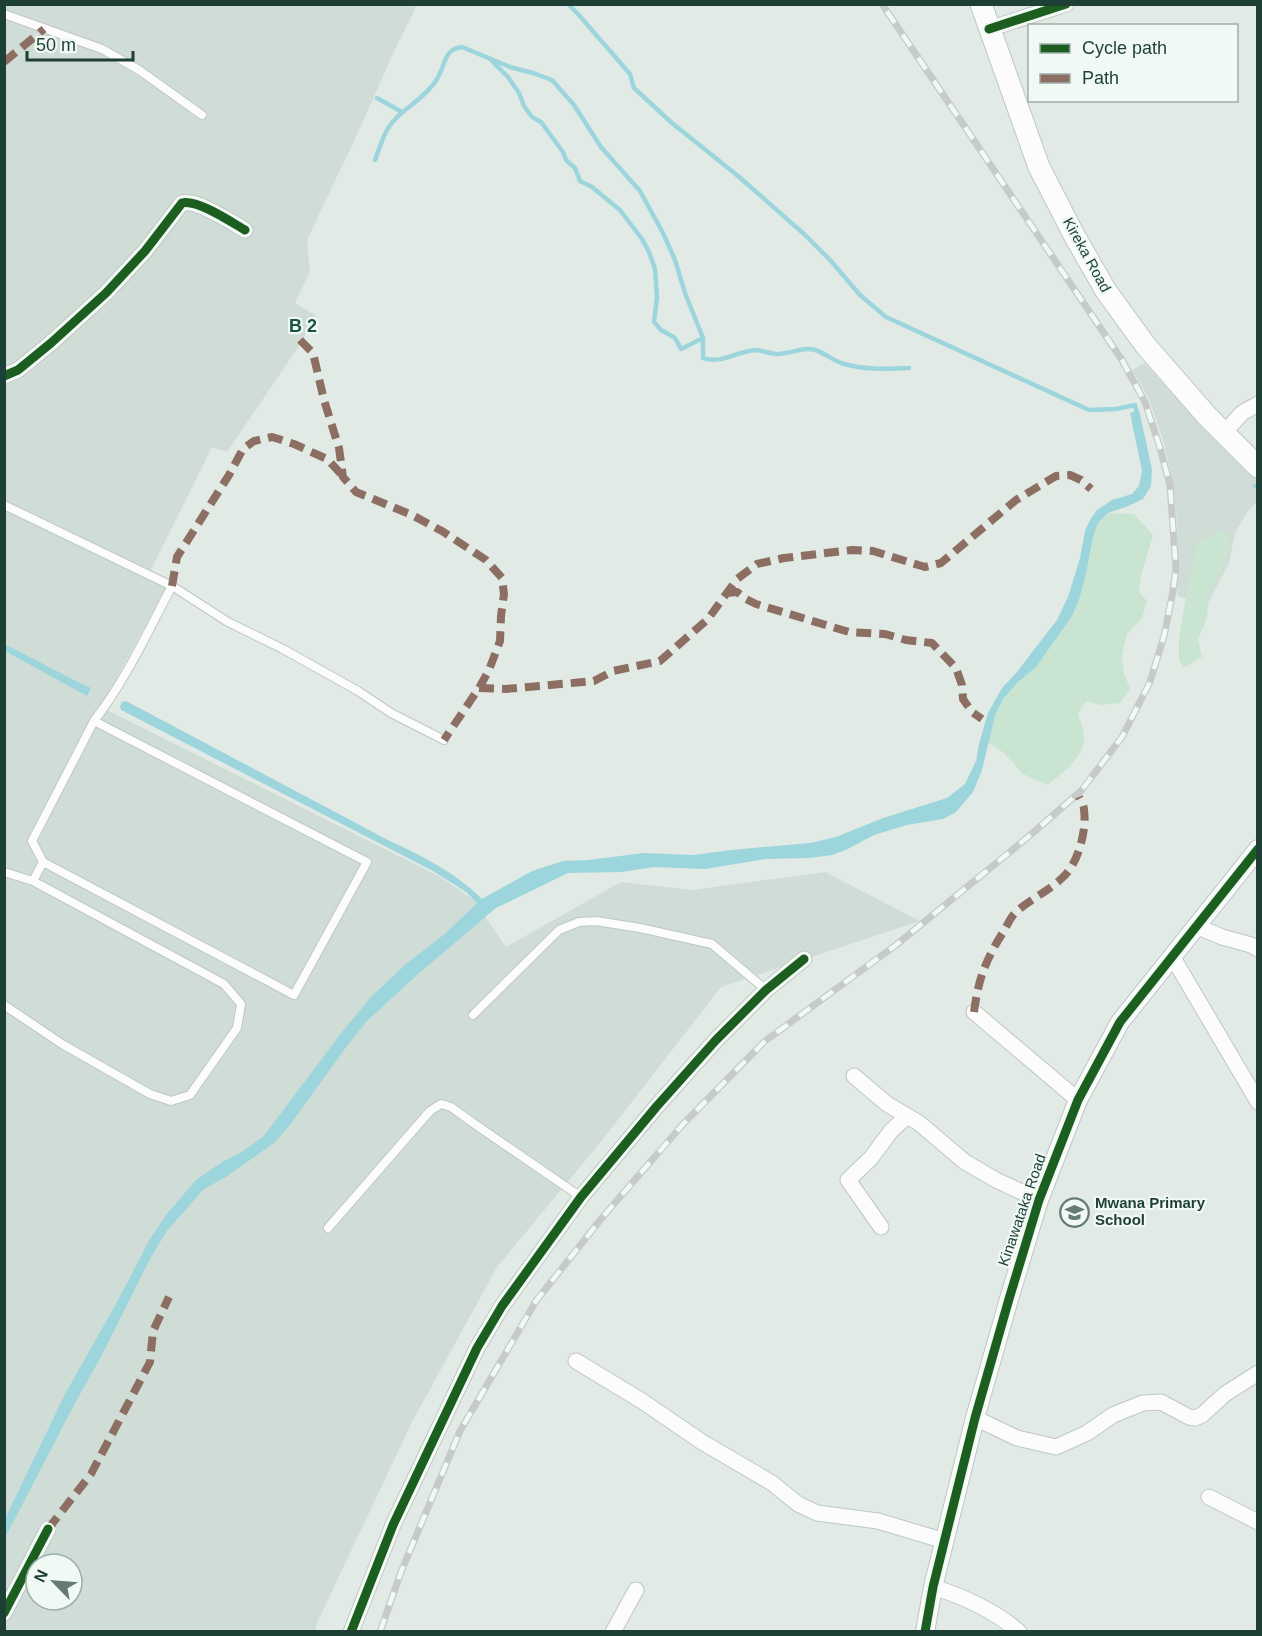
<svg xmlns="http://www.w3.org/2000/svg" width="1262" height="1636" viewBox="0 0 1262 1636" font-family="Arial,sans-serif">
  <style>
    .built { fill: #d0dcd6; fill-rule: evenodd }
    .green { fill: #c9e5d2 }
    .water { fill: #9dd5dd }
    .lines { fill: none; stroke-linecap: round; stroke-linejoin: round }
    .stream { stroke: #9dd5dd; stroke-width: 4.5 }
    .service-casing { stroke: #bfc7c3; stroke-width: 10 }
    .minor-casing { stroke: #bfc7c3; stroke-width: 17 }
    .tertiary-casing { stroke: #bfc7c3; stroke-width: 20 }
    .secondary-casing { stroke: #bec7c3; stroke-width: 23 }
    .service { stroke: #fbfcfb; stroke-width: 8 }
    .minor { stroke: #fbfcfb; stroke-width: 15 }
    .tertiary { stroke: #fbfcfb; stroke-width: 18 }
    .secondary { stroke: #fbfcfb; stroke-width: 21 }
    .rail-casing { stroke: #c6cbc9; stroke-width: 7 }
    .rail { stroke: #f0f9f4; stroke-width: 4.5; stroke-dasharray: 14; stroke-linecap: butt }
    .quiet { stroke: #8d6e63; stroke-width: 8; stroke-dasharray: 15 8; stroke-linecap: butt }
    .cycleway-casing { stroke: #f0f9f4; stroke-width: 13 }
    .cycleway { stroke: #1b5e20; stroke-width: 9 }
    .labels { text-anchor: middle; stroke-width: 4.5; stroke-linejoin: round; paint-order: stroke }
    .street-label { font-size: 15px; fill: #1e3f36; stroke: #f0f9f4 }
    .poi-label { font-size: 15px; font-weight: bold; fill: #1e3f36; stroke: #f0f9f4; text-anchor: start }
    .quarter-label { font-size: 18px; font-weight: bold; fill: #185344; stroke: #f0f9f4 }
  </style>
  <rect width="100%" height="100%" fill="#e2eae6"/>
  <path class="built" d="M5,5H417L395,49L361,126L307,240L310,272L295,303L315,315L301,343L227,452L212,447L147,578L166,588L101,707L439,876L474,900L506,947L621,882L692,890L825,872L920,921L721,987L600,1143L497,1267L412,1422L317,1623L315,1631L5,1632ZM36,1564H72V1600H36Z
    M1144,363L1215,439L1257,481V501L1248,511L1235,533L1229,563L1208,603L1177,596L1178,571L1177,522L1172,479L1164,443L1149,399L1132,370Z"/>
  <path class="green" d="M1108,513L1134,514L1153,535L1142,572L1139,592L1147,601L1142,618L1127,634L1122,656L1124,673L1130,689L1120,703L1102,705L1086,701L1078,714C1080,720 1083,727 1084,733C1087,756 1063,773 1047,785L1023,774L1004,753L988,742L995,716L1003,699L1017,683L1036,666L1072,616L1079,600L1086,574L1093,537L1098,523Z
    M1220,531L1227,533L1230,543L1221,573L1209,589L1207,618L1198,639L1202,657L1183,668L1179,660V638L1189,579L1197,543Z"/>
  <path class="water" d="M1139,410L1152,469L1151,486L1143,499L1126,507L1108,513L1098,523L1093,537L1086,574L1079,600L1072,616L1036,667L1017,683L1003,699L995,716L982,770L973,792L956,812L943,819L907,825L874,835L846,850L832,855L810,858L765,859L705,869L654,867L622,872L568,873L496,908L418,974L367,1021L347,1046L290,1125L274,1143L226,1177L204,1189L166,1232L150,1259L103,1353L74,1405L5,1538V1519L65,1394L116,1304L150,1239L166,1215L196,1180L222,1162L240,1153L263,1137L342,1032L371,997L406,964L446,933L477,903L466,892L433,871L121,710L120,706L122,702L126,701L143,710L388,840C422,856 455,872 482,899L532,871L563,861L588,860L644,853L694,855L731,850L810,843L836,837L883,818L947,798L965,784L976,761L979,744L988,713L1002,688L1016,673L1057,620L1068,597L1080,558L1085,531L1090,520L1097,510L1112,500L1132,494L1139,486L1142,471L1130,413Z
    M4,644C34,658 62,675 91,688L87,696L5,651Z"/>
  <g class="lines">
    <path class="stream" d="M568,4L578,14L630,74L634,88L672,123L738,176L804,234L831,261L860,295L886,317L1089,410L1116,409L1135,405L1137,415
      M491,60L508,77L519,93L524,106L532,117L541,122L563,152L566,160L575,168L580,181L592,187L620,210L642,239L649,252L655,269L657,297L654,322L661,330L675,338L681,349L703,338
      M377,98L402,112
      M375,160C379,150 382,139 387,130C397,112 417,104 430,88C434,84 438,78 440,73C446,60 446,49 462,47L510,67L533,73L552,80L574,105L601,147L640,191L663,233L675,260L685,293L703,338V358C721,365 739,350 757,350C763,351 769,353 775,354C787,354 796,350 807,349C819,348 830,359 841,363C863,370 887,369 909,368
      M1255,486L1258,488"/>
    <defs>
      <path id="service" d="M4,14L102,49L139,70L202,115
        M4,505L172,586
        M94,721C126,680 148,631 172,586L228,622L283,649L358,691L391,713L444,740
        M4,872L33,881L224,984L241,1004L237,1028L190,1095L171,1101L150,1094L62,1044L4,1005
        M33,881L43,862L32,841L94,721L367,862L294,995L43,862
        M473,1015L559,930L579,922L596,921L640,928L712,944L766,990
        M328,1228L430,1111L441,1104L451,1107L476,1125L581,1197"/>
      <path id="minor" d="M989,29L1066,4
        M4,376L18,370L51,343L106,293L145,251L182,203C197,199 231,222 245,230
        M1224,433L1242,413L1258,404
        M1196,926L1222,937L1251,945L1258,949
        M1172,956L1258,1102
        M974,1012L1078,1100
        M854,1076L887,1104L919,1123L965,1162L996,1180L1039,1200
        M881,1227L848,1180L871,1158L891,1131L907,1116
        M576,1361L642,1401L702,1442L772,1483L798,1504L817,1513L878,1521L945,1541
        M975,1418L1017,1438L1056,1447L1087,1433L1113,1415L1143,1403L1161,1402L1189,1417L1195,1418L1202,1415L1225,1394L1258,1373
        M1209,1497L1258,1522
        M933,1587C965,1597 994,1610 1019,1632
        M4,1613L48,1529
        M351,1632L393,1525L477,1348L502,1306L581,1197L657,1106L716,1040L766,990L804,959
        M613,1632L636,1590"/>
      <path id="tertiary" d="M925,1632L933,1587L975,1418L1009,1299L1039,1200L1078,1100L1120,1022L1258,849"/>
      <path id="secondary" d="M981,4L1039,167L1074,235L1106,291L1146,346L1207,416L1258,467"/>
    </defs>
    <use href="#service" class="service-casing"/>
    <use href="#minor" class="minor-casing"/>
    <use href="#tertiary" class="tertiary-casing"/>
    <use href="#secondary" class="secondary-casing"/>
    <use href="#service" class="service"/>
    <use href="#minor" class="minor"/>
    <use href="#tertiary" class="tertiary"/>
    <use href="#secondary" class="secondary"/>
    <defs>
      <path id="rail" d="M380,1632L401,1572L460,1431L536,1301L601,1219L684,1123L765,1041L896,945L1028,837L1081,791L1122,737L1150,682L1164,636L1173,591L1176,569L1170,485L1160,448L1145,402L1122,360L882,4"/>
    </defs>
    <use href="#rail" class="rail-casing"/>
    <use href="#rail" class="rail"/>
    <path class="quiet" d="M4,62L44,29
      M300,340L313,353L324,400L339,448L343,477L356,492L412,515L442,531L486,560L502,578L504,594L501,616L500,641L489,670L479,688L444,740
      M172,586L177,557L229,475L243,449L254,441L272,437L294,444L327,459L343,476
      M726,593L737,592L746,599L756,604L849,632L885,634L906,640L932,643L956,668L962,685L963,699L972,712L982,719
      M479,688L506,689L594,681L613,671L660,661L708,619L737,579L757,564L784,558L852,550L873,551L925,567L941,563L1016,500L1056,476L1070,475L1081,480L1091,489
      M974,1012C978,981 985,961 1002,934C1006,928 1009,920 1014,914C1028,900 1048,892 1062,878C1078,865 1087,830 1084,810C1084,805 1081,801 1079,797
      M48,1529L91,1474L150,1362L153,1331L169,1297"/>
    <defs>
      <path id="cycleway" d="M989,29L1066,4
        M4,376L18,370L51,343L106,293L145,251L182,203C197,199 231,222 245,230
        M4,1613L48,1529
        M351,1632L393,1525L477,1348L502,1306L581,1197L657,1106L716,1040L766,990L804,959
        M925,1632L933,1587L975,1418L1009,1299L1039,1200L1078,1100L1120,1022L1258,849"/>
    </defs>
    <use href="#cycleway" class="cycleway-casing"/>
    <use href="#cycleway" class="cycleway"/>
  </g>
  <defs>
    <symbol id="school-ring" viewBox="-11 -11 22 22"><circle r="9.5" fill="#f0f9f4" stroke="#637b74" stroke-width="1.5"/><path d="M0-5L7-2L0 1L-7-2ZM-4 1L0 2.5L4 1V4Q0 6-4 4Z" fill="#637b74"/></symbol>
  </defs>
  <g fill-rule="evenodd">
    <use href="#school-ring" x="1058" y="1196" width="33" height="33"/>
  </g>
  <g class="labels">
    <g class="street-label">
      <text transform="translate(1087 255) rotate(61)" y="5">Kireka Road</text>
      <text transform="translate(1022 1210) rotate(-71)" y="5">Kinawataka Road</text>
    </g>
    <g class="poi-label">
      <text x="1095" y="1208">Mwana Primary<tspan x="1095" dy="17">School</tspan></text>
    </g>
    <g class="quarter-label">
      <text x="303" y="332">B 2</text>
    </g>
  </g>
  <rect width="1262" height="1636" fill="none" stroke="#1e3f36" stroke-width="12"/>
  <rect x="1028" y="24" width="210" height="78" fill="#f0f9f4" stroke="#9cafa8" stroke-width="1.5"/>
  <rect x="1040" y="44" width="30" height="9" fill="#1b5e20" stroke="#9cafa8" stroke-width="1.5"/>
  <text x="1082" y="54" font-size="18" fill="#1e3f36">Cycle path</text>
  <rect x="1040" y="74" width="30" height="9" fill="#8d6e63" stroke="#9cafa8" stroke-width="1.5"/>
  <text x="1082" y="84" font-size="18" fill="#1e3f36">Path</text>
  <g transform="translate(54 1582) rotate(295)"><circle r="28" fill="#f0f9f4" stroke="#9cafa8" stroke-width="1.5"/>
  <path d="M0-4.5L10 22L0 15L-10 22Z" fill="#637b74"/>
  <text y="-9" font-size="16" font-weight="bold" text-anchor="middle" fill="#1e3f36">N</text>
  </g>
  <path d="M27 51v9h106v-9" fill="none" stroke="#1e3f36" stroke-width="3"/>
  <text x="36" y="51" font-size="18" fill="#1e3f36" stroke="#f0f9f4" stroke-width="4.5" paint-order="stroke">50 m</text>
</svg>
